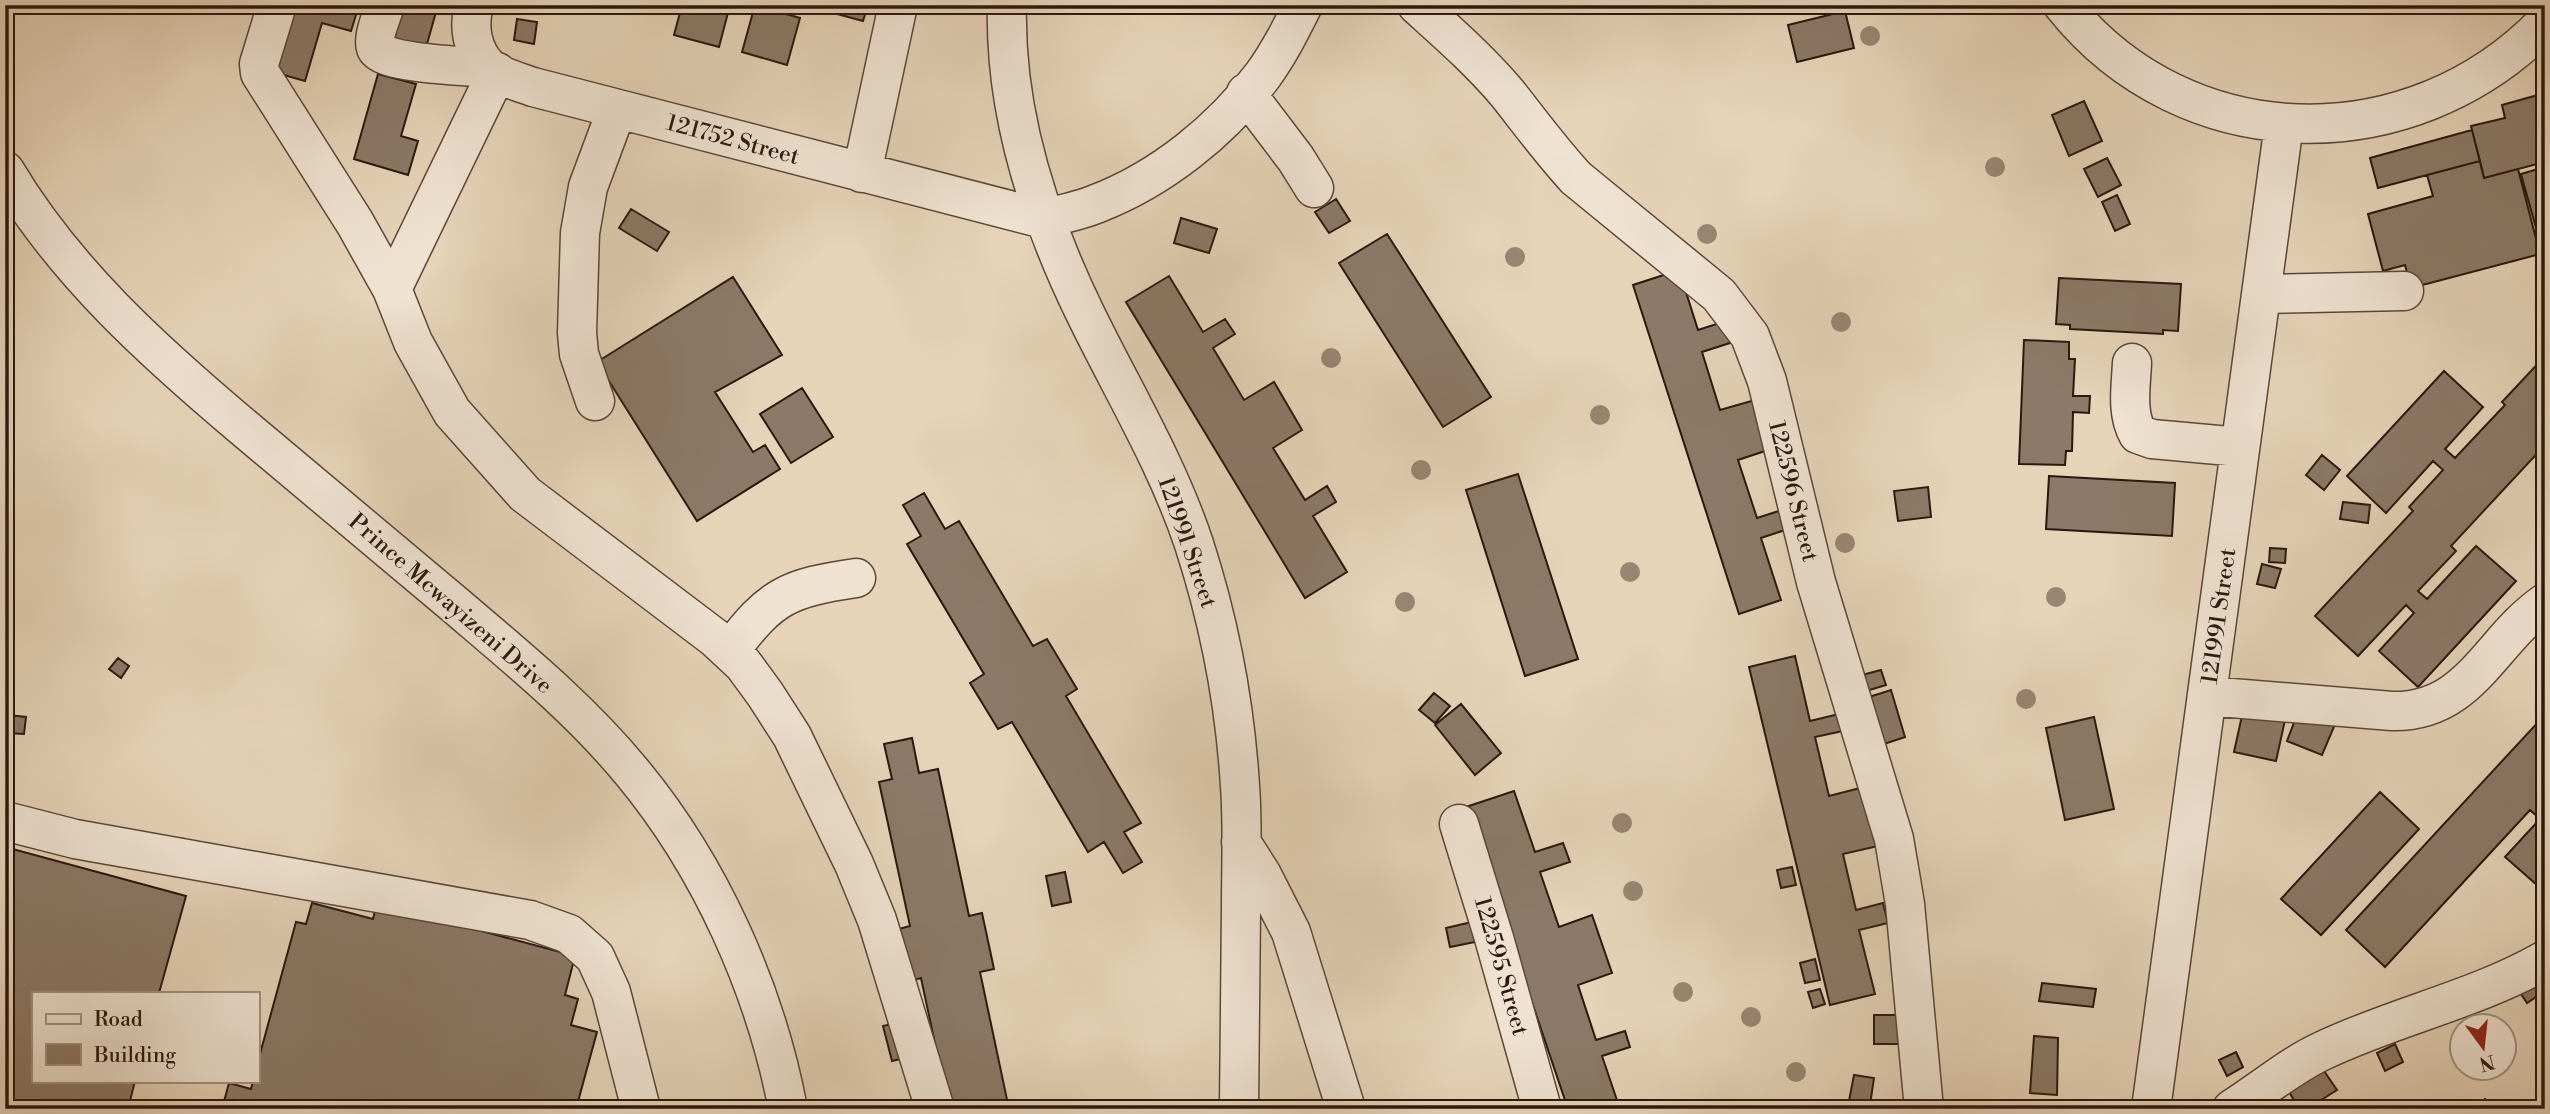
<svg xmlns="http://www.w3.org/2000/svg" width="2550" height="1114" viewBox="0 0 2550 1114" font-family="'Libre Bodoni',serif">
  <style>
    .building { fill: #8c7967; stroke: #2b180f; stroke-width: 2 }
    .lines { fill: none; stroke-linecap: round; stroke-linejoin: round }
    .minor-casing { stroke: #5a4739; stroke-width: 41 }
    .minor { stroke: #efe2d1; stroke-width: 38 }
    .tree { fill: #998572 }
    .labels { text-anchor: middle; stroke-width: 5; stroke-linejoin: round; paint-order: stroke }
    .street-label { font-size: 23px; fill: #2b180f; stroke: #efe2d1 }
  </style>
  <rect width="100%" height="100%" fill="#e6d3b8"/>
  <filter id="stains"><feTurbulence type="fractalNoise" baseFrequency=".00286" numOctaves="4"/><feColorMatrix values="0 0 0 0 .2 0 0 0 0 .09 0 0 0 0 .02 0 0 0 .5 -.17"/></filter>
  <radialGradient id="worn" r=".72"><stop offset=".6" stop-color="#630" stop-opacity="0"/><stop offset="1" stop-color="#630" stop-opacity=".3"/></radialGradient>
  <path class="building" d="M288,5H328L340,9L341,5H359L351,31L322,23L305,81L270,71Z
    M399,5H438L425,51L389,41Z
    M682,5H730L719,47L674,35Z
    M755,5L800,18L787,65L742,52Z
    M816,5H868L863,21L815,8Z
    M1197,5H1248L1247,14L1196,8Z
    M1845,11L1854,48L1797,62L1788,25Z
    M517,19L537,22L534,44L514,40Z
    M378,74L416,84L401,136L418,141L408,175L354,159Z
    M2545,93V162L2484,178L2471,126L2505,118L2502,105Z
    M2084,101L2102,141L2069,156L2052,115Z
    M2472,130L2480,161L2378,188L2370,158Z
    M2107,158L2121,185L2098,197L2084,169Z
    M2480,161L2484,178L2518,169L2540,254L2411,288L2405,265L2383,271L2368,214L2433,196L2427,175Z
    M2538,169L2545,193V225L2536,228L2521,174Z
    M2117,195L2130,224L2115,231L2102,202Z
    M1336,199L1350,221L1329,233L1315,212Z
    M631,209L669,232L657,251L619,228Z
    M1181,218L1217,229L1209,253L1174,243Z
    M1387,234L1491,397L1443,427L1339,263Z
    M1679,270L1698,330L1726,321L1733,342L1702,352L1720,410L1755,400L1771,449L1738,460L1757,518L1785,509L1791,528L1761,538L1781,600L1739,614L1633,285Z
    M1169,276L1203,332L1225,319L1235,334L1213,348L1244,400L1274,382L1302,430L1273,448L1305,500L1327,486L1336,502L1313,516L1347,572L1305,598L1126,302Z
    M733,277L782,355L715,392L753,452L765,445L780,469L697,521L597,362Z
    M2059,278L2181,284L2178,331L2163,330V334L2070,329V325L2056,324Z
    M2024,340L2069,342V359H2075L2073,396H2090L2089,413L2073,412L2072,451H2066L2065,465L2019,464Z
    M2545,356V434L2541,438L2545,445L2451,546L2456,551L2418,591L2427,599L2476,546L2516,581L2418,687L2379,651L2414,613L2406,605L2358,656L2315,616L2413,511L2409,507L2443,470L2433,461L2386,513L2347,476L2444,371L2483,407L2445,449L2455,458L2505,405L2502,402Z
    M802,388L833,437L791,463L760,414Z
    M2322,455L2340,470L2324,490L2306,475Z
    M1518,474L1578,659L1525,676L1466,490Z
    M2049,476L2175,483L2172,536L2046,529Z
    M1928,487L1931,517L1898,521L1894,491Z
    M924,493L945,529L959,521L1033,646L1047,639L1077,689L1066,696L1141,823L1124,832L1142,862L1123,873L1104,842L1088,852L1012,722L998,729L970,683L984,674L907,544L921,536L903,505Z
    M2343,502L2370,505L2368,523L2340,519Z
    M2270,548L2286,549L2285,563L2269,562Z
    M2262,564L2281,569L2275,588L2257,584Z
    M1795,656L1810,721L1839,714L1843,731L1815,737L1829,796L1864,787L1878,846L1843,854L1856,910L1883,903L1888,923L1859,930L1875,994L1830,1005L1749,667Z
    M118,658L129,666L121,678L109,669Z
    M1881,670L1886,685L1866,691L1862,675Z
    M1891,690L1905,737L1881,745L1866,698Z
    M1434,693L1450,706L1435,723L1419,710Z
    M1461,704L1501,753L1475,775L1435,725Z
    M2243,711L2285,720L2276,761L2234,752Z
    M8,715L26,717L24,734L6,733Z
    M2297,715L2336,722L2322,755L2287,741Z
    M2094,717L2114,809L2065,820L2046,728Z
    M2540,720L2545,724V892L2505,857L2540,819L2530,810L2385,967L2346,930Z
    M912,738L919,773L938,769L969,916L982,913L994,969L980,972L1009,1109H949L921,978L910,981L899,929L910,926L879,782L892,779L884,744Z
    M1514,791L1535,852L1563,843L1570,862L1540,872L1559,927L1592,915L1612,973L1578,985L1596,1040L1625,1031L1630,1047L1602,1056L1620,1109H1568L1466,807Z
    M2380,792L2419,829L2321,935L2281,899Z
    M5,847L186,896L159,993H33V1081H135L128,1109H5Z
    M1792,867L1796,885L1781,888L1777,870Z
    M1065,872L1071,902L1052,906L1046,876Z
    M312,903L373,919L377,903L575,956L565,995L578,999L571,1025L597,1032L576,1109H222L229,1083L251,1089L253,1081H257V1065L296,922L306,924Z
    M1476,921L1480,941L1450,947L1446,928Z
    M1815,959L1820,980L1805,983L1800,963Z
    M2545,973V991L2527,1003L2519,991Z
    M2042,983L2096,989L2093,1007L2039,1001Z
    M1820,989L1825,1004L1813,1008L1808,992Z
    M1874,1015H1902V1044H1874Z
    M901,1022L909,1057L892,1061L883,1026Z
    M2034,1036L2058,1038L2057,1095L2030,1093Z
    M2395,1044L2403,1062L2385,1071L2377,1053Z
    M2236,1052L2243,1067L2227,1076L2219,1060Z
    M2322,1068L2337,1090L2307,1109H2299L2288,1090Z
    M1854,1075L1874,1078L1870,1105L1849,1101Z
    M2485,1099L2495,1109H2476Z"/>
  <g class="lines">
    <defs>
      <path id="minor" d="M277,5L259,64L260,73L355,223L392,289L413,342L452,412L525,494L715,638L743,664L765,694L792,736L854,864L877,920L935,1109
        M385,5C382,16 372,37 376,48C382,64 471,66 489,68
        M474,5C468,26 472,51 488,67C498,77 520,82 533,87L1044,219C1061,214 1079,211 1096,204C1161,179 1221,131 1263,75C1279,53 1291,29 1303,5
        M1007,5C1004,113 1039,219 1086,315C1123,391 1167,463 1194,544C1219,621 1235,705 1240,786C1243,826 1241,867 1241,907C1240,974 1240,1042 1239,1109
        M1417,5C1448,33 1480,61 1507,93C1530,122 1551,151 1576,178L1719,295L1750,336L1767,381L1816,582L1894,839L1905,904L1924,1109
        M2063,5C2185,158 2410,162 2545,23
        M1246,93L1296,159L1314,188
        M5,171C65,272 154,352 243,427C313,486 383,545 454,604C516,657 579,708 631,771C710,866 765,988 788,1109
        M862,173L898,5
        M392,289L497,72
        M2261,294L2404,291
        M2132,363C2131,386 2126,413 2138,434L2152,439L2240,447
        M595,401L579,354L577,333L580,233L588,187L617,109
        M730,651C771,595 789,588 856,578
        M2207,696L2392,711C2470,713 2490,641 2545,603
        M5,821L75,839L530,920L569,934L595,957L611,992L641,1109
        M1459,824L1494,938L1542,1109
        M1241,842L1262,875L1291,932L1346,1109
        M2151,1109L2284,124
        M2232,1109C2262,1090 2290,1066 2322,1051C2395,1016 2475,1000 2545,960"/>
    </defs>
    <use href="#minor" class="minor-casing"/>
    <use href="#minor" class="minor"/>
  </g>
  <g class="tree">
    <circle cx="1870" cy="36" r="10"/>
    <circle cx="1995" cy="167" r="10"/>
    <circle cx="1707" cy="234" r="10"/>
    <circle cx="1515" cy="257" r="10"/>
    <circle cx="1841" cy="322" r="10"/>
    <circle cx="1331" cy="358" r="10"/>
    <circle cx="1600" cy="415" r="10"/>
    <circle cx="1421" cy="470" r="10"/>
    <circle cx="1845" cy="543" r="10"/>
    <circle cx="1630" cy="572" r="10"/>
    <circle cx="2056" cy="597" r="10"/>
    <circle cx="1405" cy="602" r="10"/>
    <circle cx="2026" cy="699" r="10"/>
    <circle cx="1622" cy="823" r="10"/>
    <circle cx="1633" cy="891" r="10"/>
    <circle cx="1683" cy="992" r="10"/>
    <circle cx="1751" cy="1017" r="10"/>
    <circle cx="1796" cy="1072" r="10"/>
  </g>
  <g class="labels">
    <g class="street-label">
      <text transform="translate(733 139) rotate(15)" y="8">121752 Street</text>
      <text transform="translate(1794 491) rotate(76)" y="8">122596 Street</text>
      <text transform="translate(1188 542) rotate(71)" y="8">121991 Street</text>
      <text transform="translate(451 603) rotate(41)" y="8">Prince Mcwayizeni Drive</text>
      <text transform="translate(2218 616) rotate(-82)" y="8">121991 Street</text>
      <text transform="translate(1502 966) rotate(74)" y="8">122595 Street</text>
    </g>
  </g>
  <rect width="2550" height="1114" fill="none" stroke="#e6d3b8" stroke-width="28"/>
  <rect x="7" y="7" width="2536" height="1100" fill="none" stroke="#2b180f" stroke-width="3.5"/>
  <rect x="14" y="14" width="2522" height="1086" fill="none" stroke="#2b180f" stroke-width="2"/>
  <rect x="32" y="992" width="228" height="91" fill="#efe2d1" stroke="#a19183" stroke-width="2"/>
  <rect x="46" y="1014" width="35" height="10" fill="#efe2d1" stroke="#a19183" stroke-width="2"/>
  <text x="94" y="1026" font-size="21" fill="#2b180f">Road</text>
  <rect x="46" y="1044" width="35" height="21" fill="#8c7967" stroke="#a19183" stroke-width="2"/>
  <text x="94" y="1062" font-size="21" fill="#2b180f">Building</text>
  <g transform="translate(2483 1047) rotate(165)"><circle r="33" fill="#efe2d1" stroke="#a19183" stroke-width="2"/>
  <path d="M0-5L12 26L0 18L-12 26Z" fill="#8f2418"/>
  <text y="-10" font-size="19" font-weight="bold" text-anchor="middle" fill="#2b180f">N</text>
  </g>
  <rect width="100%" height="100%" filter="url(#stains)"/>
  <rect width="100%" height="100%" fill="url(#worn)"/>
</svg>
